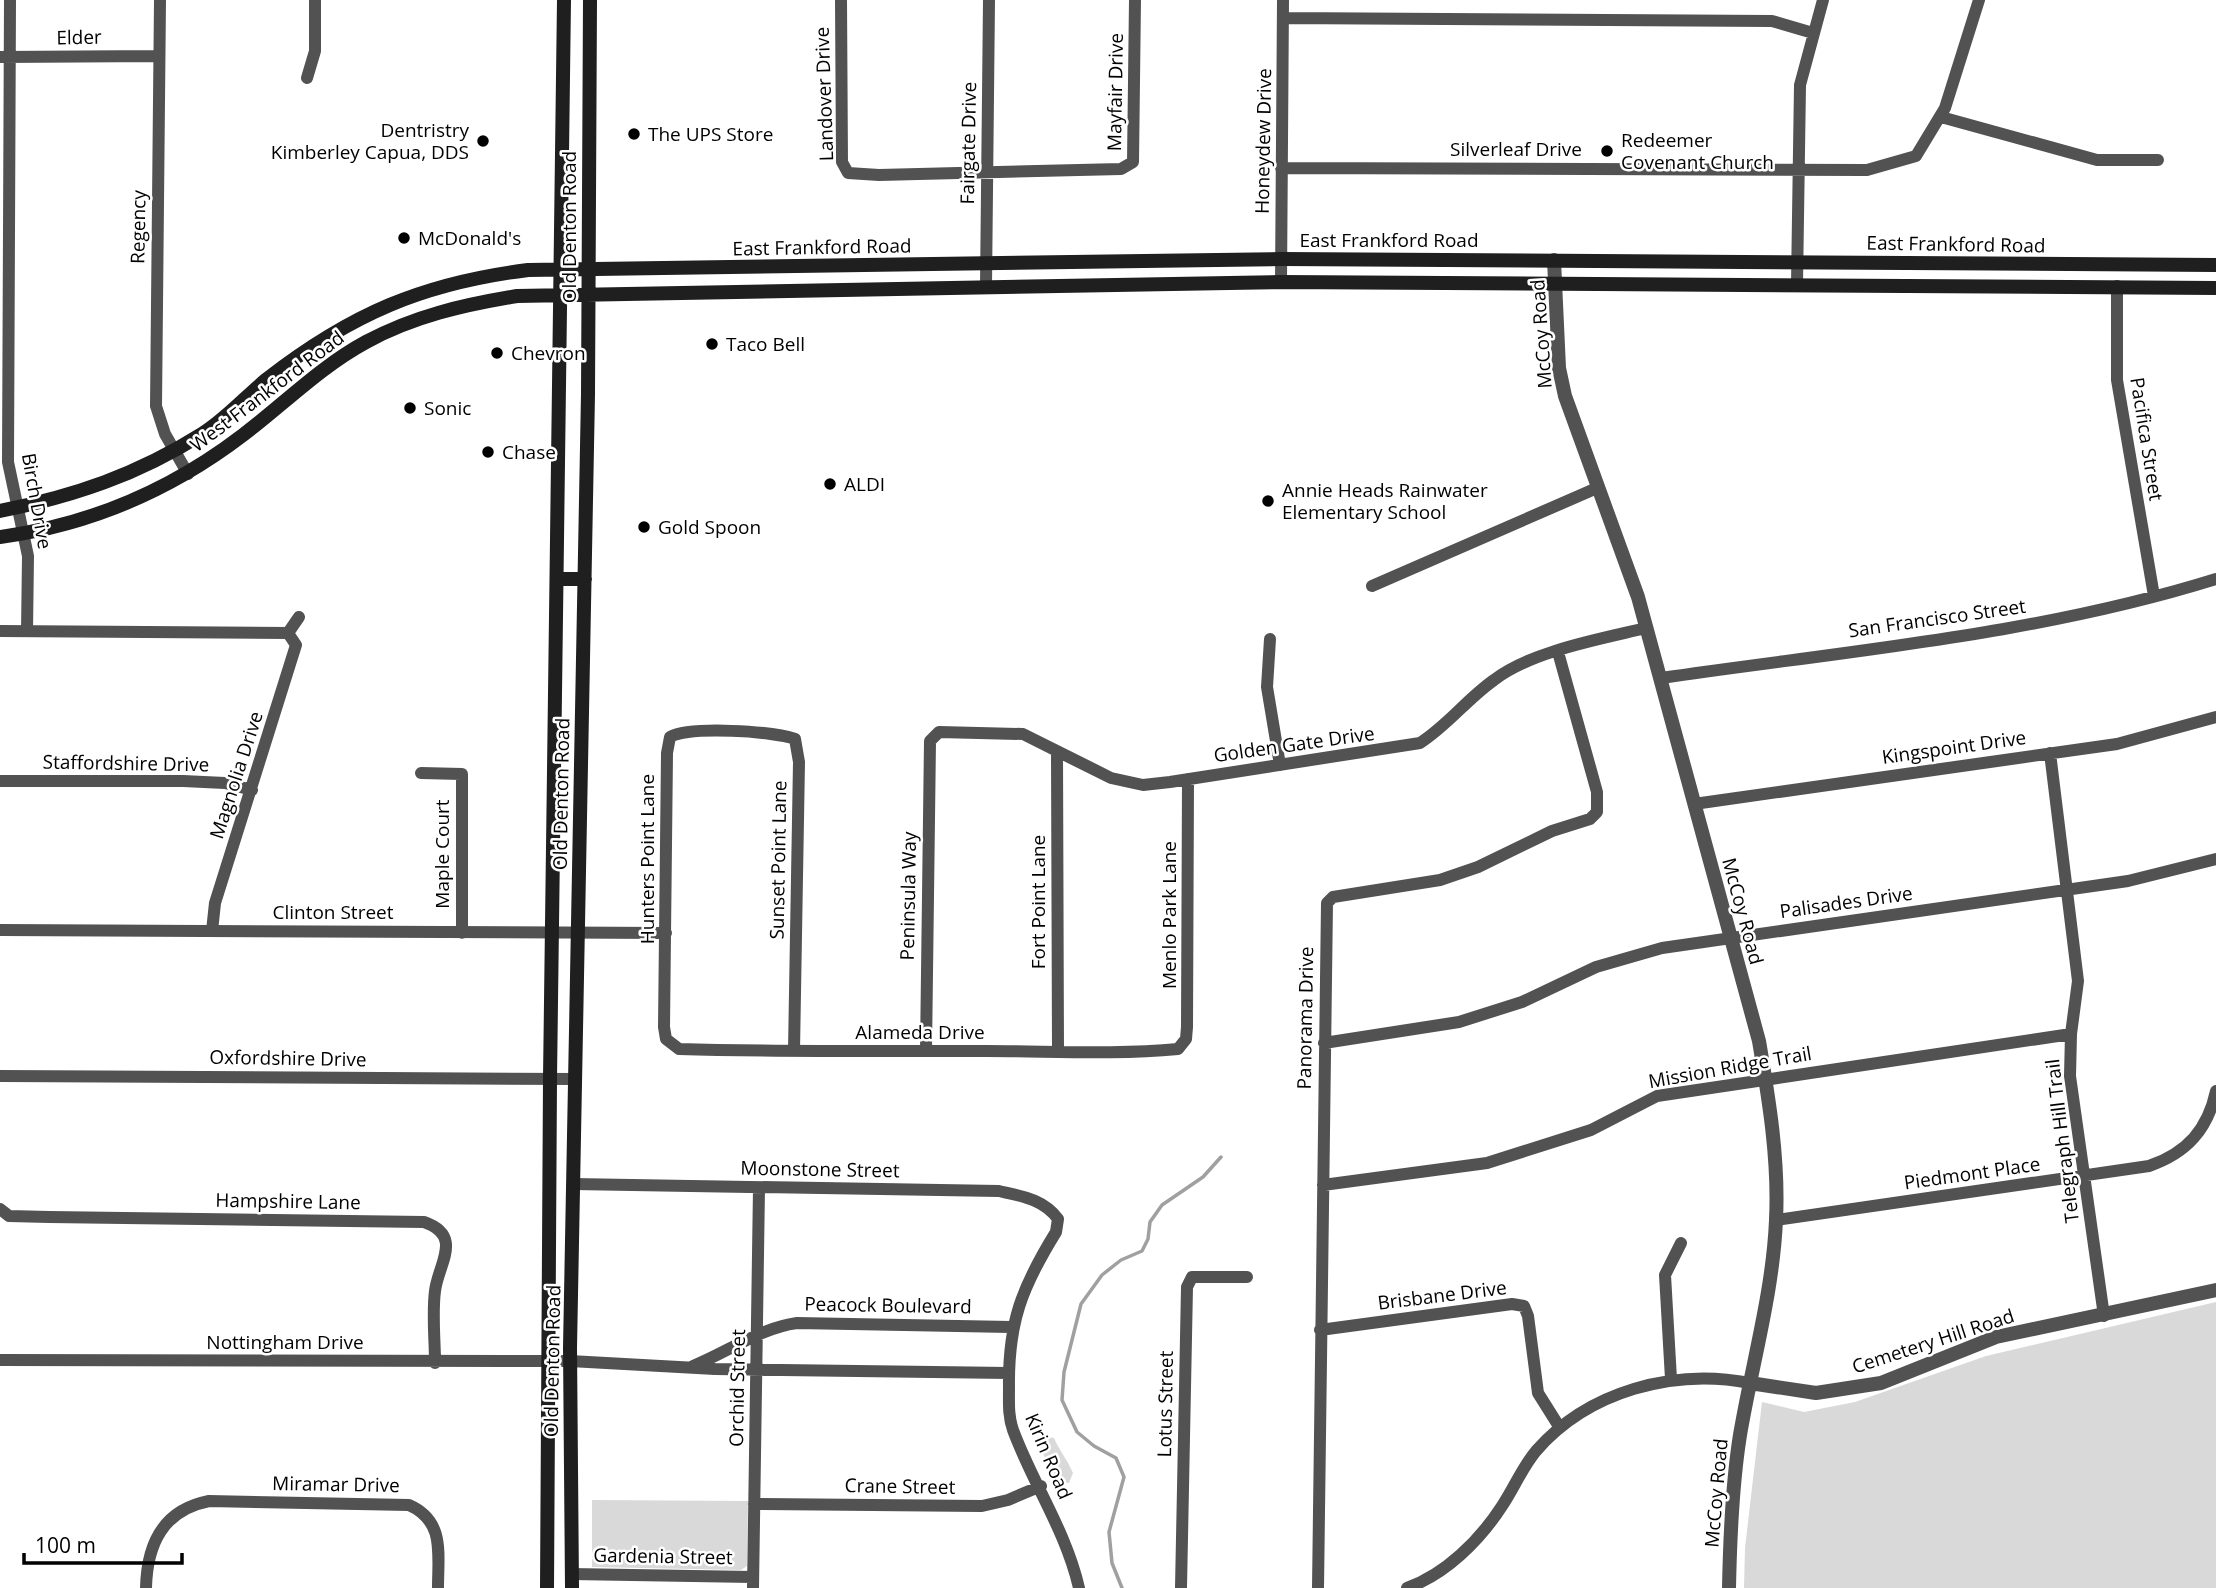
<svg xmlns="http://www.w3.org/2000/svg" width="2216" height="1588" viewBox="0 0 2216 1588" font-family="'Open Sans',sans-serif">
  <style>
    .green { fill: #d9d9d9 }
    .lines { fill: none; stroke-linecap: round; stroke-linejoin: round }
    .stream { stroke: #a0a0a0; stroke-width: 3.5 }
    .minor { stroke: #525252; stroke-width: 12 }
    .tertiary { stroke: #525252; stroke-width: 14 }
    .secondary { stroke: #1f1f1f; stroke-width: 14 }
    .poi-dot { fill: #000; stroke: #fff; stroke-width: 2.5 }
    .labels { text-anchor: middle; stroke-width: 5; stroke-linejoin: round; paint-order: stroke }
    .street-label { font-size: 19px; fill: #000; stroke: #fff }
    .poi-label { font-size: 19px; fill: #000; stroke: #fff; text-anchor: start }
  </style>
  <rect width="100%" height="100%" fill="#fff"/>
  <path class="green" d="M2216,1302V1588H1744L1745,1548L1762,1402L1804,1412L1855,1402L1986,1356Z
    M1042,1436L1054,1438C1059,1450 1067,1459 1073,1473L1069,1483L1059,1482L1038,1445Z
    M592,1500L748,1501L747,1566L741,1570L592,1567Z"/>
  <g class="lines">
    <path class="stream" d="M1122,1588L1112,1563L1109,1532L1124,1477L1116,1458L1094,1446L1077,1432L1062,1400L1064,1372L1081,1304L1102,1275L1121,1260L1142,1251L1148,1239L1150,1222L1162,1205L1203,1177L1221,1157"/>
    <path class="minor" d="M10,0L8,462L28,556L27,631
      M160,0L156,406L165,434L188,474
      M841,0L842,162L848,173L879,175L1121,169L1133,162L1135,0
      M1283,18L1772,21L1813,33
      M0,57L159,56
      M307,78L315,51V0
      M1941,117L2097,160H2158
      M1281,168L1867,170L1916,156L1945,108L1979,0
      M1281,282L1283,0
      M1797,284L1800,85L1823,0
      M986,286L989,0
      M2117,286V380L2154,596
      M1372,586L1597,488
      M0,631L288,633L296,645L215,903L212,931
      M288,633L299,617
      M1270,639L1267,687L1280,765
      M1661,678C1846,651 2037,635 2216,579
      M1057,752L1058,1051
      M2050,753L2078,981L2071,1034L2070,1076L2104,1316
      M421,773L462,774V933
      M0,781H183L225,783L252,790
      M1694,804L2117,744L2216,717
      M0,930L666,933
      M1324,1043L1459,1022L1522,1002L1596,967L1662,948L2128,881L2216,859
      M794,1051L799,762L795,739C773,731 690,726 670,737L667,753L664,1027L666,1039L679,1049C782,1052 885,1051 987,1051C1051,1051 1115,1055 1178,1049L1186,1039L1187,1027L1188,779
      M926,1051L930,741L939,732L1023,734L1111,778L1143,785L1170,782L1420,743C1448,725 1467,699 1494,680C1532,651 1600,639 1646,628
      M0,1076L575,1079
      M573,1184L999,1191C1021,1196 1044,1199 1058,1219L1056,1232C1022,1287 1008,1322 1009,1388C1009,1402 1008,1416 1013,1430C1033,1484 1066,1531 1079,1588
      M1323,1185L1487,1163L1591,1130L1657,1096L2071,1034
      M0,1209L9,1216L49,1217L424,1222C464,1236 438,1264 435,1291C432,1314 435,1340 435,1363
      M1776,1220L2149,1166C2187,1153 2208,1129 2216,1091
      M1320,1330L1512,1304L1524,1306L1528,1316L1538,1393L1560,1428
      M0,1360L570,1361L715,1369L1009,1373
      M693,1366C728,1352 760,1328 797,1323L1011,1327
      M1671,1379L1665,1275L1681,1243
      M754,1504L982,1506L1008,1500L1041,1486
      M571,1574L753,1577
      M146,1588C147,1544 163,1510 209,1501L409,1505C445,1521 438,1553 438,1588
      M753,1588L759,1188
      M1181,1588L1187,1287L1192,1277H1247
      M1318,1588L1327,903L1333,897L1440,880L1478,867L1552,831L1590,819L1597,812V792L1558,652
      M1407,1588C1446,1574 1480,1540 1502,1506C1514,1488 1522,1468 1536,1451C1588,1391 1674,1368 1750,1383"/>
    <path class="tertiary" d="M1554,260L1559,368L1565,396L1638,597L1759,1041C1769,1100 1779,1160 1776,1220C1773,1292 1752,1364 1740,1435C1732,1485 1730,1537 1729,1588
      M1750,1383L1816,1393L1881,1383L1996,1337L2216,1290"/>
    <path class="secondary" d="M0,511C74,496 137,475 202,434C226,419 245,397 267,379C351,314 423,283 528,270L1281,259L2216,265
      M0,537C89,525 171,490 243,435C284,404 320,367 366,342C414,316 463,305 517,296L1281,282L2216,288
      M557,579H585
      M547,1588L550,1079L564,0
      M572,1588L570,1348L588,394L590,0"/>
  </g>
  <g class="poi-dot">
    <circle cx="634" cy="134" r="7"/>
    <circle cx="483" cy="141" r="7"/>
    <circle cx="1607" cy="151" r="7"/>
    <circle cx="404" cy="238" r="7"/>
    <circle cx="712" cy="344" r="7"/>
    <circle cx="497" cy="353" r="7"/>
    <circle cx="410" cy="408" r="7"/>
    <circle cx="488" cy="452" r="7"/>
    <circle cx="830" cy="484" r="7"/>
    <circle cx="1268" cy="501" r="7"/>
    <circle cx="644" cy="527" r="7"/>
  </g>
  <g class="labels">
    <g class="street-label">
      <text transform="translate(79 37) rotate(-1)" y="7">Elder</text>
      <text transform="translate(1115 92) rotate(-89)" y="7">Mayfair Drive</text>
      <text transform="translate(824 94) rotate(-92)" y="7">Landover Drive</text>
      <text transform="translate(1263 141) rotate(-89)" y="7">Honeydew Drive</text>
      <text transform="translate(968 143) rotate(-89)" y="7">Fairgate Drive</text>
      <text x="1516" y="156">Silverleaf Drive</text>
      <text transform="translate(138 227) rotate(-89)" y="7">Regency</text>
      <text transform="translate(569 227) rotate(-90)" y="7">Old Denton Road</text>
      <text x="1389" y="247">East Frankford Road</text>
      <text transform="translate(1956 244) rotate(1)" y="7">East Frankford Road</text>
      <text transform="translate(822 247) rotate(-1)" y="7">East Frankford Road</text>
      <text transform="translate(1541 334) rotate(-94)" y="7">McCoy Road</text>
      <text transform="translate(267 391) rotate(-37)" y="7">West Frankford Road</text>
      <text transform="translate(2147 439) rotate(81)" y="7">Pacifica Street</text>
      <text transform="translate(37 501) rotate(80)" y="7">Birch Drive</text>
      <text transform="translate(1937 618) rotate(-8)" y="7">San Francisco Street</text>
      <text transform="translate(1294 744) rotate(-8)" y="7">Golden Gate Drive</text>
      <text transform="translate(1954 747) rotate(-8)" y="7">Kingspoint Drive</text>
      <text transform="translate(126 763) rotate(1)" y="7">Staffordshire Drive</text>
      <text transform="translate(236 775) rotate(-72)" y="7">Magnolia Drive</text>
      <text transform="translate(561 794) rotate(-89)" y="7">Old Denton Road</text>
      <text transform="translate(442 854) rotate(-90)" y="7">Maple Court</text>
      <text transform="translate(647 859) rotate(-90)" y="7">Hunters Point Lane</text>
      <text transform="translate(778 860) rotate(-89)" y="7">Sunset Point Lane</text>
      <text transform="translate(908 896) rotate(-89)" y="7">Peninsula Way</text>
      <text transform="translate(1038 902) rotate(-90)" y="7">Fort Point Lane</text>
      <text transform="translate(1846 902) rotate(-8)" y="7">Palisades Drive</text>
      <text transform="translate(1743 911) rotate(75)" y="7">McCoy Road</text>
      <text x="333" y="919">Clinton Street</text>
      <text transform="translate(1169 915) rotate(-90)" y="7">Menlo Park Lane</text>
      <text transform="translate(1305 1018) rotate(-89)" y="7">Panorama Drive</text>
      <text x="920" y="1039">Alameda Drive</text>
      <text transform="translate(288 1058) rotate(1)" y="7">Oxfordshire Drive</text>
      <text transform="translate(1730 1067) rotate(-10)" y="7">Mission Ridge Trail</text>
      <text transform="translate(2062 1141) rotate(-97)" y="7">Telegraph Hill Trail</text>
      <text transform="translate(820 1169) rotate(1)" y="7">Moonstone Street</text>
      <text transform="translate(1972 1173) rotate(-8)" y="7">Piedmont Place</text>
      <text transform="translate(288 1201) rotate(1)" y="7">Hampshire Lane</text>
      <text transform="translate(1442 1295) rotate(-7)" y="7">Brisbane Drive</text>
      <text transform="translate(888 1305) rotate(1)" y="7">Peacock Boulevard</text>
      <text transform="translate(1933 1341) rotate(-18)" y="7">Cemetery Hill Road</text>
      <text x="285" y="1349">Nottingham Drive</text>
      <text transform="translate(552 1361) rotate(-89)" y="7">Old Denton Road</text>
      <text transform="translate(737 1388) rotate(-89)" y="7">Orchid Street</text>
      <text transform="translate(1165 1404) rotate(-89)" y="7">Lotus Street</text>
      <text transform="translate(1049 1456) rotate(67)" y="7">Kirin Road</text>
      <text transform="translate(336 1484) rotate(1)" y="7">Miramar Drive</text>
      <text transform="translate(900 1486) rotate(1)" y="7">Crane Street</text>
      <text transform="translate(1716 1493) rotate(-85)" y="7">McCoy Road</text>
      <text transform="translate(663 1556) rotate(1)" y="7">Gardenia Street</text>
    </g>
    <g class="poi-label">
      <text x="469" y="137" text-anchor="end">Dentristry<tspan x="469" dy="22">Kimberley Capua, DDS</tspan></text>
      <text x="648" y="141">The UPS Store</text>
      <text x="1621" y="147">Redeemer<tspan x="1621" dy="22">Covenant Church</tspan></text>
      <text x="418" y="245">McDonald's</text>
      <text x="726" y="351">Taco Bell</text>
      <text x="511" y="360">Chevron</text>
      <text x="424" y="415">Sonic</text>
      <text x="502" y="459">Chase</text>
      <text x="844" y="491">ALDI</text>
      <text x="1282" y="497">Annie Heads Rainwater<tspan x="1282" dy="22">Elementary School</tspan></text>
      <text x="658" y="534">Gold Spoon</text>
    </g>
  </g>
  <path d="M24 1553v10h158v-10" fill="none" stroke="#000000" stroke-width="3.5"/>
  <text x="35" y="1553" font-size="21" fill="#000000" stroke="#ffffff" stroke-width="5" paint-order="stroke">100 m</text>
</svg>
